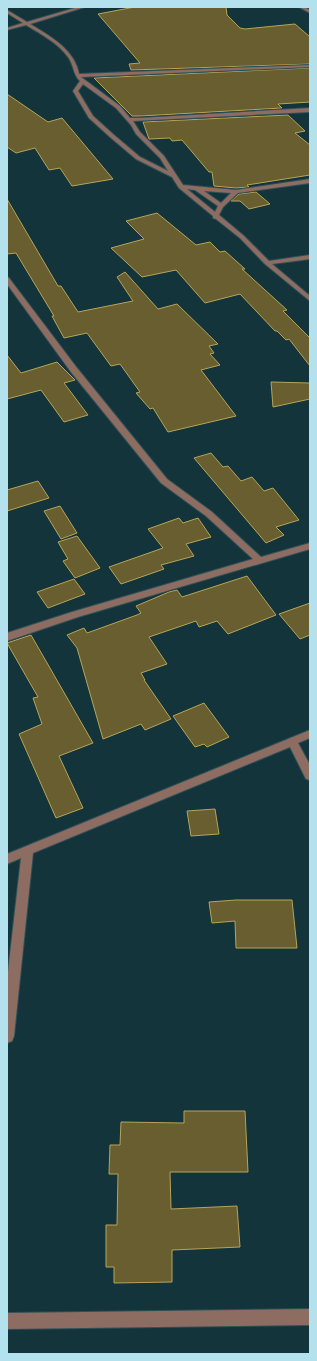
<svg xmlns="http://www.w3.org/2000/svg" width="317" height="1361" viewBox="0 0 317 1361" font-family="'Sofia Sans Condensed',sans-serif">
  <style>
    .building { fill: #685e2f; stroke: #b6a558 }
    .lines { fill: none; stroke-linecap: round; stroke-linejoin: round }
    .minor-casing { stroke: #2e5058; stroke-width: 2 }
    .minor { fill: #8d6c62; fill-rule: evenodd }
  </style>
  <rect width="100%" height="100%" fill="#14343c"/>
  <path class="building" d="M135,7H226L227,15L240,28L245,29L295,24L310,37V64L131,70L129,64L140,63L98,14Z
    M310,68V102L278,104L282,108L140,116H132L94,78Z
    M7,94L48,122L62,118L113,179L72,186L60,168L49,170L35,148L16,153L7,147Z
    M288,115L305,131L295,133L310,145V175L247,185L249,187L236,188L214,186L212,172H209L182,140L172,141L170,138L149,139L143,122Z
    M256,192L270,204L249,209L240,201H231L239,194Z
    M7,199L58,286H61L78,312L133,301L117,277L125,272L158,309L177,304L218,344L209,346L214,353L210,354L220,365L201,370L236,416L168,432L153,408L150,409L136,393L140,392L120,364L111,366L87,333L64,338L52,316H54L16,253L7,254Z
    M157,213L196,245L210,242L220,252L225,251L245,269H242L287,310L283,311L310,338V366L289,339L286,340L277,331H275L240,294L205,303L176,270L142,277L111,248L144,239L126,221Z
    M7,355L21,373L57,362L75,380L64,383L88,415L64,422L41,390L7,399Z
    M271,382L310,383V399L273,407Z
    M211,453L223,467L228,466L241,481L252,477L264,491L273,488L299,520L276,527L284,535L266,543L194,458Z
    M38,481L49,498L7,511V490Z
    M60,506L77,533L61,539L44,511Z
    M179,518L183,523L198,518L211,537L186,544L194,556L161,565L164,569L121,584L109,567L163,548L148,529Z
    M77,536L100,568L75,578L63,561L68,559L58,542Z
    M247,576L276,615L228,634L217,621L199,627L196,621L149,637L167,664L141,673L145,680H144L171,719L145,730L141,724L103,739L77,648L67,635L84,628L87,633L137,615L141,613L136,606L169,592L177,590L182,597Z
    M74,579L85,594L48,608L37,592Z
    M310,603V635L300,639L279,614Z
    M31,635L93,743L59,756L83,808L56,818L19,734L42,724L33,698L38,697L7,643Z
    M204,703L229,737L207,747L204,744L195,747L173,716Z
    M215,809L219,834L191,836L187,811Z
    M236,900H292L297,948H236L235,921L212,923L209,902Z
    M184,1111H245L248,1172H170L171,1209L237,1206L240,1247L172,1250V1282L114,1283V1267H106V1225H117L118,1174H109L110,1145H120L121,1122L184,1123Z"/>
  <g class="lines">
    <defs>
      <path id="minor" d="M78,7H85L30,24C50,36 75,50 79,74L310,65V67L81,77L120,106L130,118H140L310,108V112L133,121L140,132L164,156L183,185L236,190L310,179V183L238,193L223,207L219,215L244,236L269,261L310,255V259L272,264L310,296V301L265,264L240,238L216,219L213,218V216L179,188L172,177L136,159L110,137L89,118L73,91L80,81C73,75 74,65 68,57C58,43 41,34 26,25L7,30V28L23,23L7,13V10L27,22ZM83,84L116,108L131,125L136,134L160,158L168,171L140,157L114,135L93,116L78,91ZM187,189L195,190L218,206L215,212ZM204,191L231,193L221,203Z
        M299,7H304L310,10V13Z
        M7,277L9,278L77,368L167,479L212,512L261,557L310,543V549L78,617L7,641V633L72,612L253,559L206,516L161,483L71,372L7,284Z
        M310,730V738L298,743L310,765V780L306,779L290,747L33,853L14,1036L12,1041L7,1043V980L21,858L7,864V854Z
        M310,1309V1325L7,1329V1313Z"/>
    </defs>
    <use href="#minor" class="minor-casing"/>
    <use href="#minor" class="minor"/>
  </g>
  <rect width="317" height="1361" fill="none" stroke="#b4e1ee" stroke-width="16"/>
</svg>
